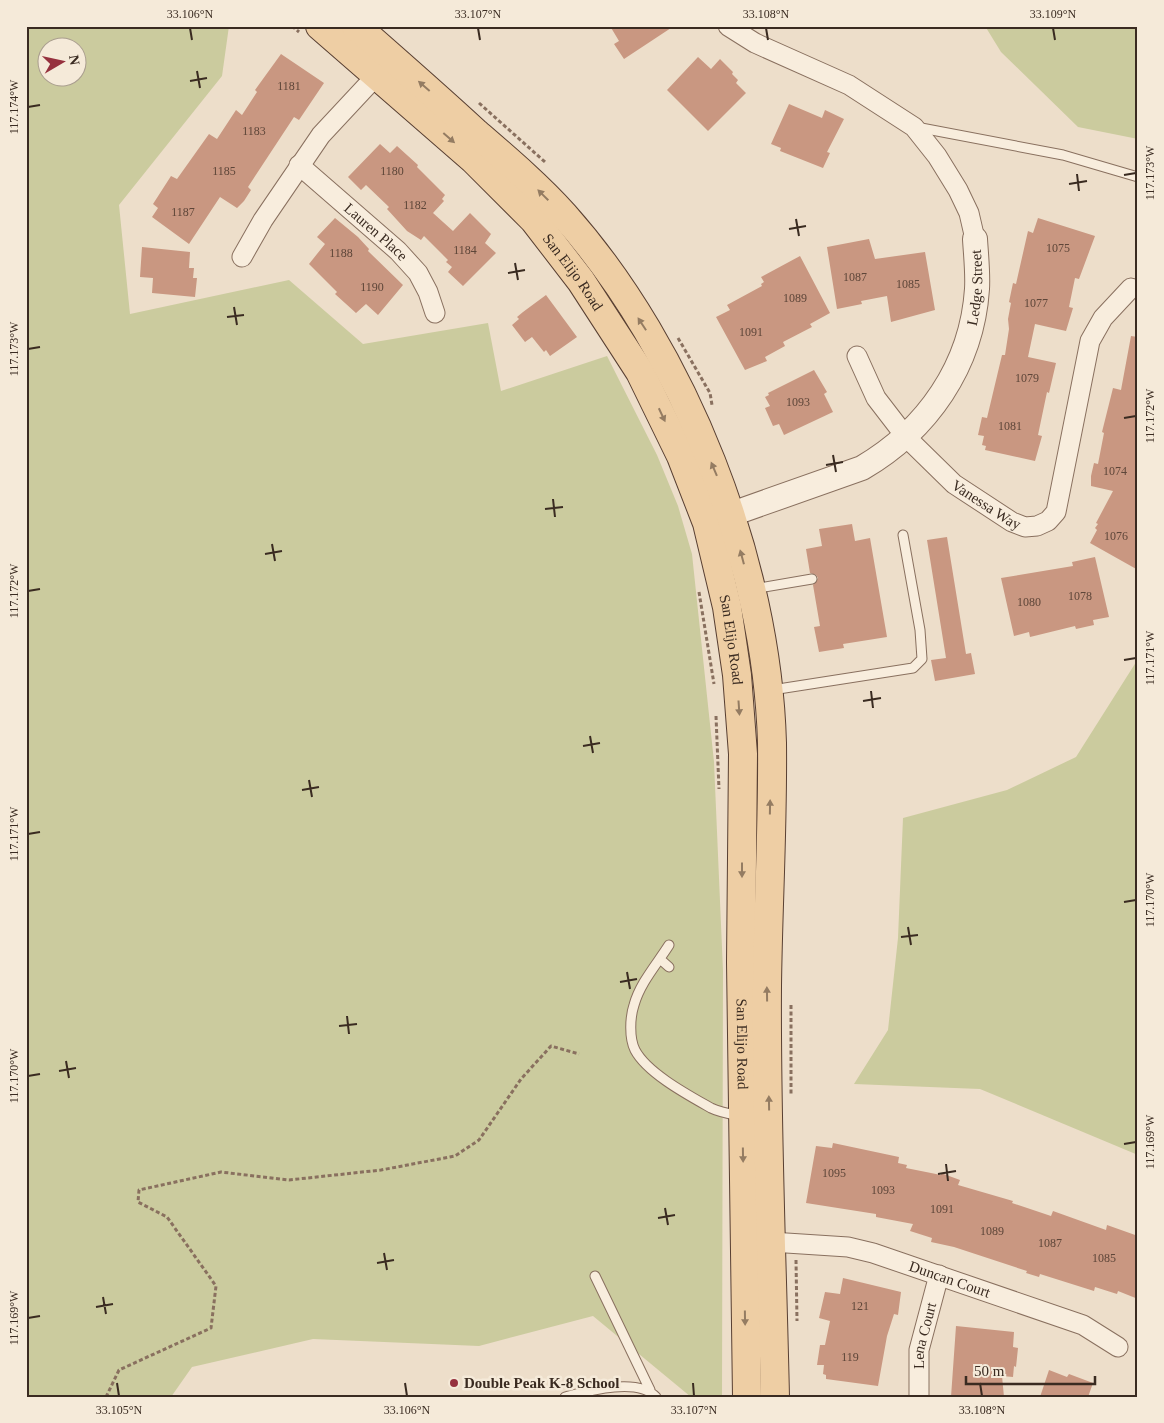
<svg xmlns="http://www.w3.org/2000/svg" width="1164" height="1423" viewBox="0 0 1164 1423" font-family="'Times New Roman',serif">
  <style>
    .green { fill: #cbcb9e; fill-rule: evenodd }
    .building { fill: #c99781 }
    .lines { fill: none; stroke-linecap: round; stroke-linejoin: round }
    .service-casing { stroke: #89705f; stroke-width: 11 }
    .minor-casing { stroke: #89705f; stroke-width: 21 }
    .tertiary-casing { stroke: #89705f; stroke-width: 26 }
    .primary-casing { stroke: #583f32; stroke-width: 30 }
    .path { stroke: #89705f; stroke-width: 3; stroke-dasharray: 4 2.5; stroke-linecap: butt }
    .service { stroke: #f8eddd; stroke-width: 9 }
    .minor { stroke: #f8eddd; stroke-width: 19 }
    .tertiary { stroke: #f8eddd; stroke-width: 24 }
    .primary { stroke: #eecea4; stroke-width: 28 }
    .oneway { fill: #947c62 }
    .ticks { fill: none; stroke: #3a2b21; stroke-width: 2 }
    .poi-dot { fill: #96313e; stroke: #f5ead9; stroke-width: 2 }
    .labels { text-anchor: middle; stroke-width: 5; stroke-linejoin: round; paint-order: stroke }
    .number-label { font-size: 12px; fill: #5e4639 }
    .street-label { font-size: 15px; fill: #3a2b21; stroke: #f5ead9 }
    .poi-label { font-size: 15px; font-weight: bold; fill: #3a2b21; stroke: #f5ead9; text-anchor: start }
    .neatline { fill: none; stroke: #3a2b21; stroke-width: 2 }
    .ticks-label { font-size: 12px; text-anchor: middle; fill: #3a2b21 }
  </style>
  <rect width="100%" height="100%" fill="#eddeca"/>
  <path class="green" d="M26,26H229L222,76L119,205L130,314L289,280L363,344L488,323L501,391L607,356L657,455L678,506L692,554L714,762L723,971L722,1397H691L593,1316L479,1346L313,1339L192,1367L171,1397H26ZM48,48H78V78H48Z
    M985,26H1138V139L1078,127L1001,52Z
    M1138,659V1155L980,1089L854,1084L888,1030L898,938L903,818L1007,790L1076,757Z"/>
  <path class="building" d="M610,26H674L624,59L614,44L619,41Z
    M281,54L324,83L299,120L294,117L248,187L251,190L244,201L237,208L220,197L189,244L152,217L158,208L153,204L171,176L177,179L209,134L217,139L236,110L242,115L257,92L255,90Z
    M698,57L711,69L720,59L733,72L732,74L738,80L736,83L746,93L708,131L667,90Z
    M789,104L822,118L825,110L844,119L827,152L830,153L823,168L780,151L781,148L771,144Z
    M380,144L390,153L397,146L418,165L417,167L445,195L442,199L444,201L433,213L453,231L470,213L491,234L485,243L496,253L463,286L448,272L452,267L446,262L448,260L424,236L421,240L407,231L387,209L389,207L366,185L361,190L348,177Z
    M335,218L358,237L369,249L368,251L403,285L378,315L366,304L356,313L335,294L337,292L309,264L325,244L317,237Z
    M1038,218L1095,236L1079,279L1075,278L1069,307L1073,308L1066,331L1035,324L1028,357L1056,363L1049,393L1047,392L1038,435L1042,436L1035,461L985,450L986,446L982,445L984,436L978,435L982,417L987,418L1002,355H1005L1009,329L1008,319L1011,303L1009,302L1013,283L1016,284L1028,231L1033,233Z
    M869,239L875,259L925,252L935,310L891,322L887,296L861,301L862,304L837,309L827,247Z
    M142,247L190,252L189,268H194L193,278H197L195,297L152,293L153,278L140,277Z
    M800,256L830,313L810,324L812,327L783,342L785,346L765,357L767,361L745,370L716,317L730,310L727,305L762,286L761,284L764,282L761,277Z
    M546,295L577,337L550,356L546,350L544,352L532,337L525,342L512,325L519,319L517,317L523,312Z
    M1131,336L1138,337V570L1090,543L1097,530L1095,528L1098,524L1096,523L1113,491L1091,486V476L1094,463L1098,464L1104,433L1102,432L1113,388L1121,390Z
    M814,370L827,392L824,394L833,412L784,435L779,424L773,426L765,408L770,406L765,397L769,395L768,393Z
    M852,524L855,541L870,538L887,637L843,644L844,648L819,652L814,627L820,626L813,585L818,578L816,575L810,573L806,549L822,546L819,529Z
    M947,537L966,654L971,653L975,674L935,681L931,660L946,658L927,540Z
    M1095,557L1109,617L1093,620L1094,625L1076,629L1075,626L1030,637L1029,632L1014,636L1001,578L1073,566L1072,562Z
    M833,1143L899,1157L898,1163L907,1165L906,1168L941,1175V1173L960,1180L958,1185L1013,1201L1012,1203L1051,1216L1053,1211L1106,1230L1107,1225L1138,1236V1299L1118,1291L1117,1294L1095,1287L1094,1291L1040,1274L1039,1277L1026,1273L1027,1271L954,1247L931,1242L932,1238L910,1231L913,1224L876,1217V1214L806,1203L816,1146L832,1148Z
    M843,1278L901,1292L898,1315L894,1314L887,1336L878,1386L826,1379V1375L823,1374L824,1365H817L820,1345H825L830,1321L819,1318L825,1292L840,1294Z
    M956,1326L1014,1332L1013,1347L1018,1348L1016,1367L1014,1366L1013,1377L1002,1376L1004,1397H951Z
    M1049,1370L1067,1377L1069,1374L1093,1383L1088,1397H1040Z"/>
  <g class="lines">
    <defs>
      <path id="service" d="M916,127L1063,155L1138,177
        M753,589L812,579
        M772,690L913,668L922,659L920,630L903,535
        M669,945C657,964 640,983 634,1005C630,1017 629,1038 635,1050C647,1073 688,1095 711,1108C719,1112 730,1114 740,1116
        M660,959L669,967
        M595,1276L650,1390
        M565,1397C588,1391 638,1377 656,1397"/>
      <g id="minor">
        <path d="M728,26L755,43L849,85L914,127L937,156L958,190L969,213L975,239"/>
        <path id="s1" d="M299,165L398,251L418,273L428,292L435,313"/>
        <path d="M242,257L263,220L321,135L376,76"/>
        <path id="s2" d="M857,356L876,398L906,437L954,484L1012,522L1025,527L1037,526L1048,521L1056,512L1090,341L1103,318L1131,288"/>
        <path id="s3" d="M771,1242L848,1247L873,1253L1083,1325L1118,1347"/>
        <path id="s4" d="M919,1397V1350L939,1275"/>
      </g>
      <g id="tertiary">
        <path id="s5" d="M712,521L862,468C927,430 972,366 977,289C978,273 976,256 975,239"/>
      </g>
      <g id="primary">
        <path id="s6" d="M320,26L474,160L534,220L581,281L640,372L681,456L707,523L727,607L737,675L743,754L741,962L747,1397"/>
        <path d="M356,26C396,61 436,96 475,132C505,158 537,185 564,215C685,351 767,562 772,743C773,824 768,905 767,986C766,1123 772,1260 775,1397"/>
      </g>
    </defs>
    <use href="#service" class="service-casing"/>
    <use href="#minor" class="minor-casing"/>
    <use href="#tertiary" class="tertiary-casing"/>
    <use href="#primary" class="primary-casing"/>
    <path class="path" d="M292,26L299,32
      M479,103L545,162
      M678,338L710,393L712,405
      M699,592L714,684
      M716,716L719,789
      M791,1005V1096
      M796,1260L797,1321
      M106,1397L119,1370L211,1328L216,1286L167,1217L138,1202L139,1190L221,1172L289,1180L381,1170L455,1156L479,1140L521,1079L551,1046L579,1054"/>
    <use href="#service" class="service"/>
    <use href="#minor" class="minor"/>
    <use href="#tertiary" class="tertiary"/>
    <use href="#primary" class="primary"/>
  </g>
  <defs><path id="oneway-solid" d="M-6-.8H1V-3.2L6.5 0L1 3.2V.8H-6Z" transform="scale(1.25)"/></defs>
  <g class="oneway">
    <use href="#oneway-solid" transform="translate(424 86) rotate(-139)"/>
    <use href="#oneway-solid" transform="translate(449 138) rotate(41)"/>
    <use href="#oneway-solid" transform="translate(543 195) rotate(-135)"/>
    <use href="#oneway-solid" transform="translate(642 324) rotate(-123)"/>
    <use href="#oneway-solid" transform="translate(662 415) rotate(65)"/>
    <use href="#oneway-solid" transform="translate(714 469) rotate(-113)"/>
    <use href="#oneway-solid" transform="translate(742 557) rotate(-105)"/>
    <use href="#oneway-solid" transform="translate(739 708) rotate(86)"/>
    <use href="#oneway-solid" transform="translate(770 807) rotate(-89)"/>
    <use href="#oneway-solid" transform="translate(742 870) rotate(90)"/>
    <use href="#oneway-solid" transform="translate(767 994) rotate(-91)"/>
    <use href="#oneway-solid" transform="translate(769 1103) rotate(-91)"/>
    <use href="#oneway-solid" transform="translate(743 1155) rotate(89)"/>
    <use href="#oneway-solid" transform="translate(745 1318) rotate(89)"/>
  </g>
  <path class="ticks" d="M190,28L192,40M478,28L480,40M766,28L768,40M1053,28L1055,40M197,71L200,88M190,81L207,78M28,107L40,105M1077,174L1079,191M1124,175L1136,173M1069,184L1087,181M796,219L799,236M789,229L806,226M515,263L518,280M508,273L525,270M234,307L237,325M227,317L244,315M28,349L40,347M1124,418L1136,416M833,455L836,472M826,465L843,462M553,499L555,517M545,509L563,507M272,544L275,561M265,554L282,551M28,591L40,589M1124,660L1136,658M871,691L873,708M863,701L881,698M590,736L593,753M583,746L600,743M309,780L312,797M302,790L319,787M28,834L40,832M1124,902L1136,900M908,927L911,945M901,937L918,935M627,972L630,989M620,982L637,979M347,1016L349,1034M339,1026L357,1024M66,1061L69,1078M59,1071L76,1068M28,1076L40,1074M1124,1144L1136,1142M946,1164L948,1181M938,1174L956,1171M665,1208L668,1225M658,1218L675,1215M384,1253L387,1270M377,1263L394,1260M103,1297L106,1314M96,1307L113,1304M28,1318L40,1316M117,1383L119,1396M405,1383L407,1396M693,1383L694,1396M980,1383L982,1396"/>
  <circle class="poi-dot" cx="454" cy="1383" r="5"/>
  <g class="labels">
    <g class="number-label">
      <text x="289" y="90">1181</text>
      <text x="254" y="135">1183</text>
      <text x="224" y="175">1185</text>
      <text x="392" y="175">1180</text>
      <text x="415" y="209">1182</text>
      <text x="183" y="216">1187</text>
      <text x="1058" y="252">1075</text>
      <text x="465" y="254">1184</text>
      <text x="341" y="257">1188</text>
      <text x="855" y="281">1087</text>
      <text x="908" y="288">1085</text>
      <text x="372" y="291">1190</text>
      <text x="795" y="302">1089</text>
      <text x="1036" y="307">1077</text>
      <text x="751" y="336">1091</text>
      <text x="1027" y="382">1079</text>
      <text x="798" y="406">1093</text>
      <text x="1010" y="430">1081</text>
      <text x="1115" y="475">1074</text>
      <text x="1116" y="540">1076</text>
      <text x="1080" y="600">1078</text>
      <text x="1029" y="606">1080</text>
      <text x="834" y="1177">1095</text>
      <text x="883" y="1194">1093</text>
      <text x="942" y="1213">1091</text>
      <text x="992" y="1235">1089</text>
      <text x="1050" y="1247">1087</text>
      <text x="1104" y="1262">1085</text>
      <text x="860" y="1310">121</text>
      <text x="850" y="1361">119</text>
    </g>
    <g class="street-label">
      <text dy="5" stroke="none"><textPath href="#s1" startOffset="102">Lauren Place</textPath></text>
      <text dy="5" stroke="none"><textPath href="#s6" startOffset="354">San Elijo Road</textPath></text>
      <text dy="5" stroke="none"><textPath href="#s5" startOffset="382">Ledge Street</textPath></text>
      <text dy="5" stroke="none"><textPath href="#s2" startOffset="201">Vanessa Way</textPath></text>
      <text dy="5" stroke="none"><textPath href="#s6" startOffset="759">San Elijo Road</textPath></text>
      <text dy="5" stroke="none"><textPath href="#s6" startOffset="1164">San Elijo Road</textPath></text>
      <text dy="5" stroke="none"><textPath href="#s3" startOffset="184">Duncan Court</textPath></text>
      <text dy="5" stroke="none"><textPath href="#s4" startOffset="62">Lena Court</textPath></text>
    </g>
    <g class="poi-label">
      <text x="464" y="1388">Double Peak K-8 School</text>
    </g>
  </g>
  <rect width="1164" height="1423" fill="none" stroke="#f5ead9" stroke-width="55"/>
  <g transform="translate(62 62) rotate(81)"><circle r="24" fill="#f5ead9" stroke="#aa9e8f"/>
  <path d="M0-4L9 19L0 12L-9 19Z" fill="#96313e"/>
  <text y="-8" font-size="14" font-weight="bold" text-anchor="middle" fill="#3a2b21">N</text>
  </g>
  <path d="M966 1376v8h129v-8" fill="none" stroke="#3a2b21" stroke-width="2.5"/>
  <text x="974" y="1376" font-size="15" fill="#3a2b21" stroke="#f5ead9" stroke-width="4" paint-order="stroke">50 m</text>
  <rect x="28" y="28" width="1108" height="1368" class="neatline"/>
  <g class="ticks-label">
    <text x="190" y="18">33.106°N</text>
    <text x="478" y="18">33.107°N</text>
    <text x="766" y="18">33.108°N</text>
    <text x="1053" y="18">33.109°N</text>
    <text transform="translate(14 107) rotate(-90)" y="4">117.174°W</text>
    <text transform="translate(1150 173) rotate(-90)" y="4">117.173°W</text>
    <text transform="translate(14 349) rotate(-90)" y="4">117.173°W</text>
    <text transform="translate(1150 416) rotate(-90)" y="4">117.172°W</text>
    <text transform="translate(14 591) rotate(-90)" y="4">117.172°W</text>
    <text transform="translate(1150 658) rotate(-90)" y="4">117.171°W</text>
    <text transform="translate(14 834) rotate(-90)" y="4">117.171°W</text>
    <text transform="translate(1150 900) rotate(-90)" y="4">117.170°W</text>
    <text transform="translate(14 1076) rotate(-90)" y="4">117.170°W</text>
    <text transform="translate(1150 1142) rotate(-90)" y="4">117.169°W</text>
    <text transform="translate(14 1318) rotate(-90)" y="4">117.169°W</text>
    <text x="119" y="1414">33.105°N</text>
    <text x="407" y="1414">33.106°N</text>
    <text x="694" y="1414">33.107°N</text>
    <text x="982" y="1414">33.108°N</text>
  </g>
</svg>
